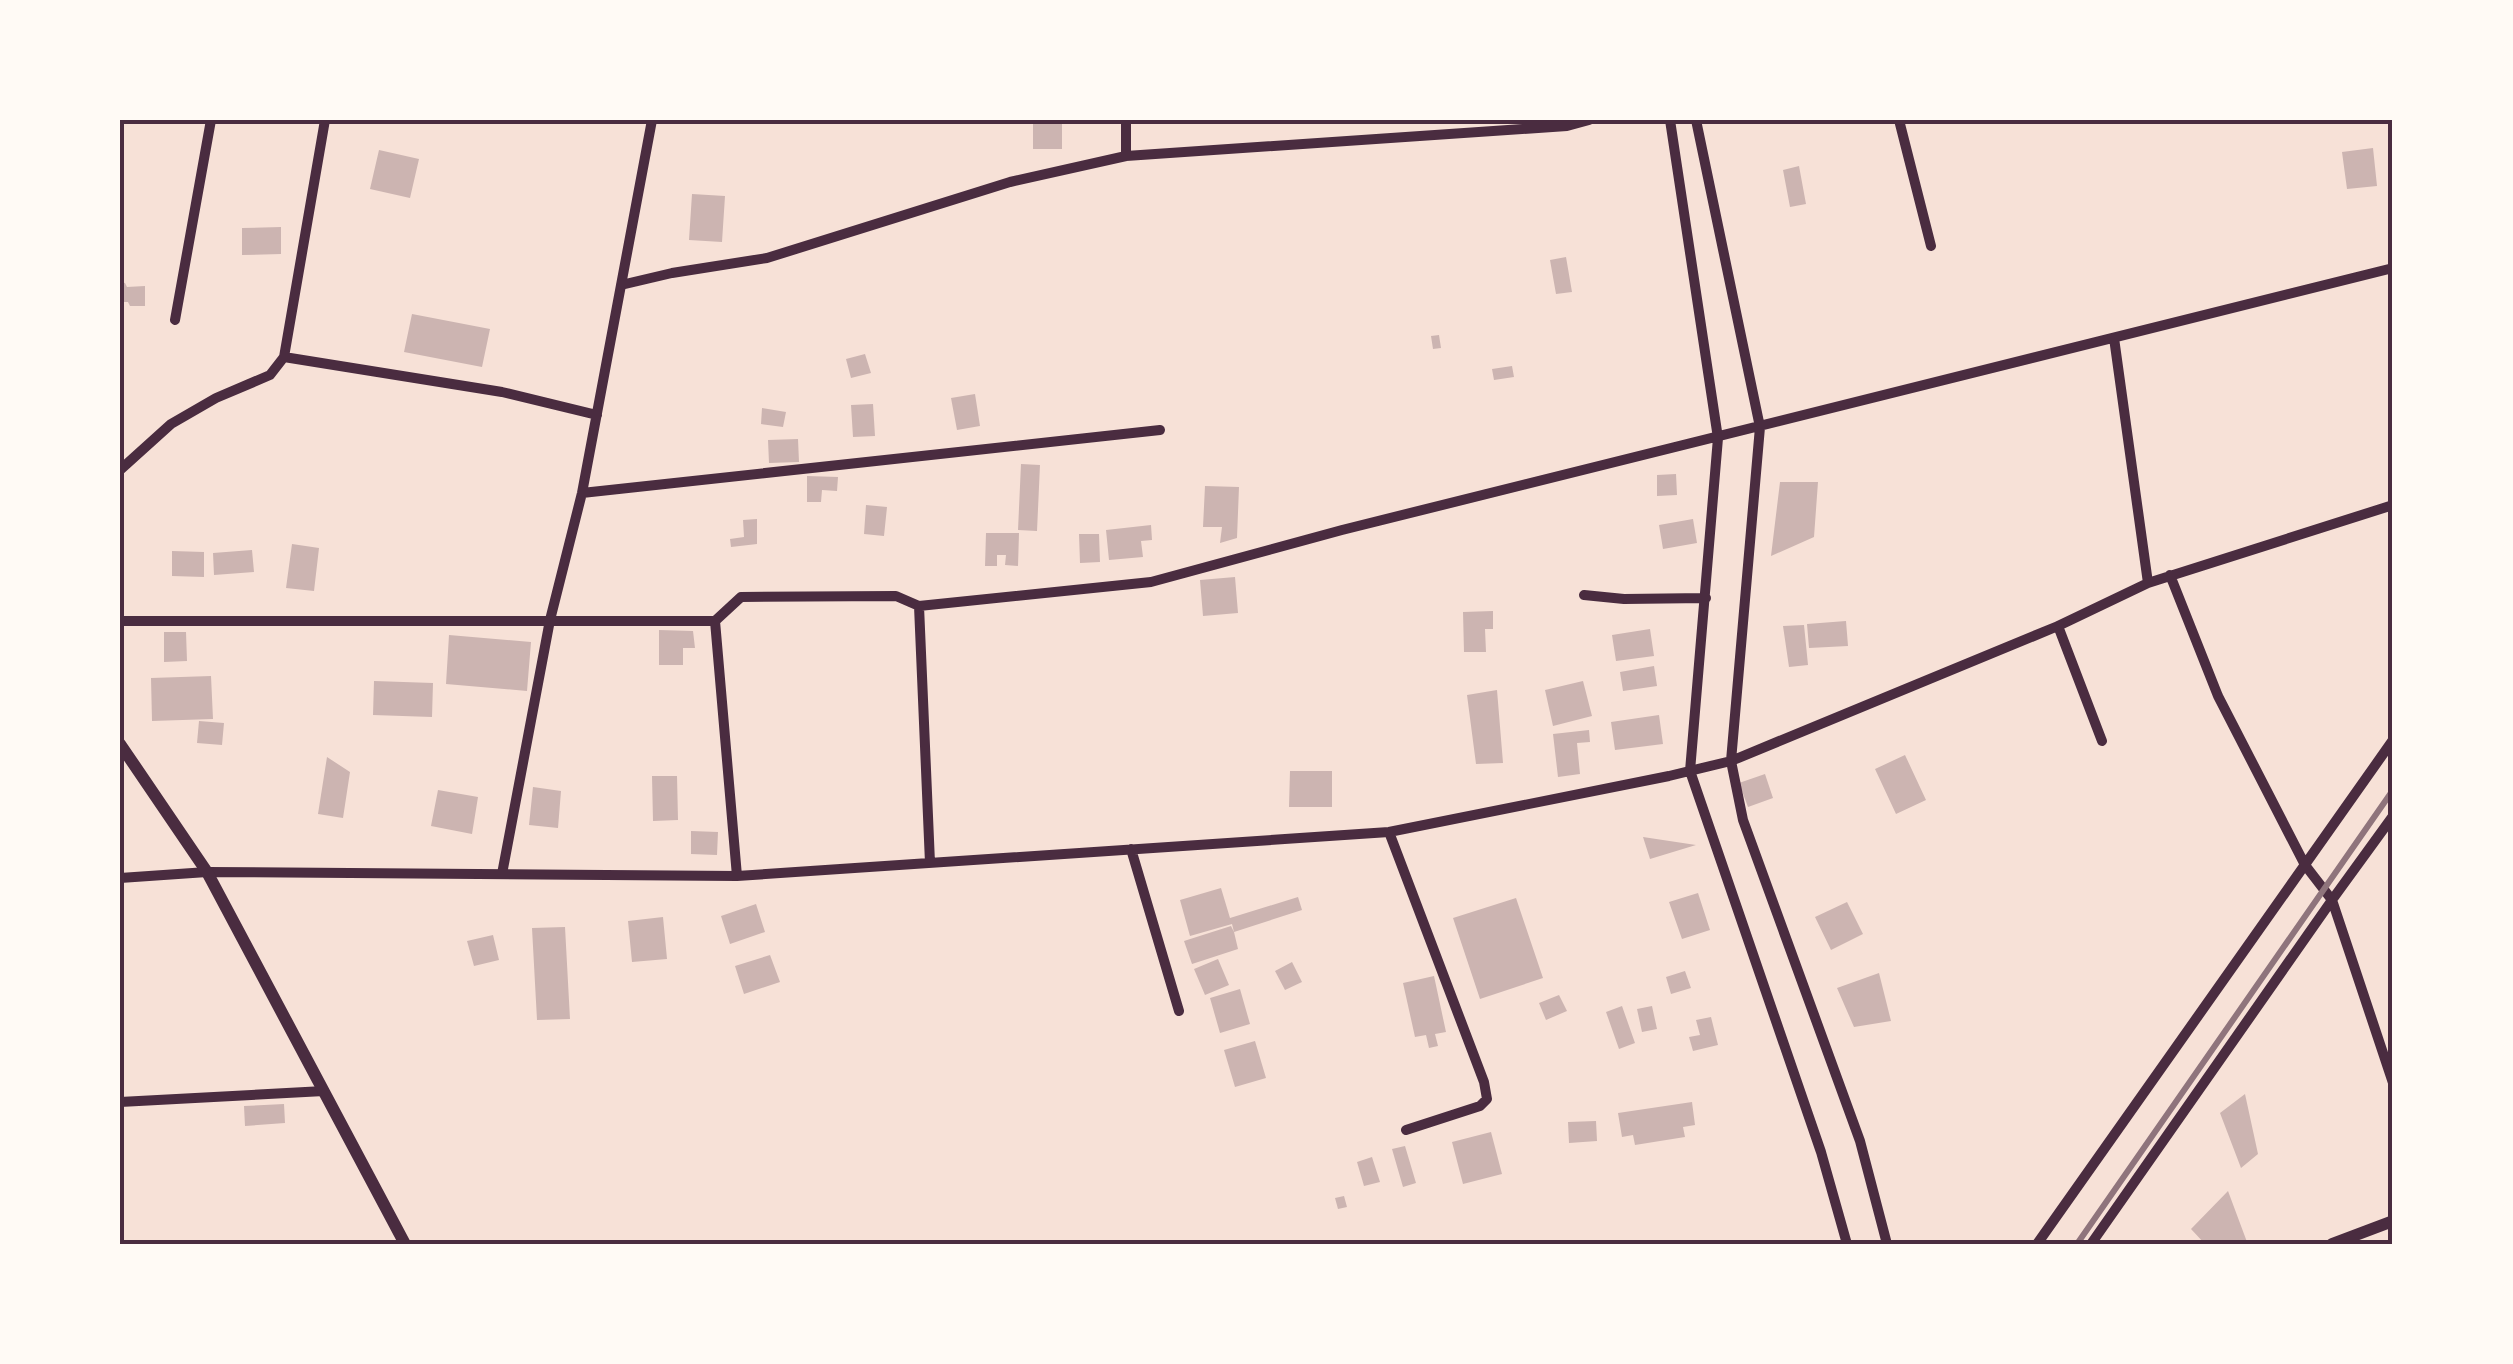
<svg xmlns="http://www.w3.org/2000/svg" width="2513" height="1364" viewBox="0 0 2513 1364" font-family="Signika,sans-serif">
  <style>
    .building { fill: #ccb4b1 }
    .lines { fill: none; stroke-linecap: round; stroke-linejoin: round }
    .minor { stroke: #4a2c40; stroke-width: 10 }
    .tertiary { stroke: #4a2c40; stroke-width: 12 }
    .rail { stroke: #8f747c; stroke-width: 6 }
    .neatline { fill: none; stroke: #4a2c40; stroke-width: 4 }
  </style>
  <rect width="100%" height="100%" fill="#f7e1d7"/>
  <path class="building" d="M1033,120H1062V149H1033Z
    M2373,148L2377,186L2347,189L2342,152Z
    M379,150L419,159L410,198L370,189Z
    M1799,166L1806,204L1790,207L1783,170Z
    M692,194L725,196L722,242L689,240Z
    M281,227V254L242,255V228Z
    M1566,257L1572,292L1556,294L1550,260Z
    M120,282L125,283L127,287L145,286V306H130L128,302H120Z
    M412,314L490,329L482,367L404,352Z
    M1439,335L1441,348L1433,349L1431,336Z
    M865,354L871,373L851,378L846,359Z
    M1512,366L1514,377L1494,380L1492,369Z
    M975,394L980,426L957,430L951,398Z
    M873,404L875,436L853,437L851,405Z
    M762,408L786,412L783,427L761,424Z
    M798,439L799,462L769,463L768,440Z
    M1021,464L1040,465L1037,531L1018,530Z
    M1676,474L1677,495L1657,496V475Z
    M807,476L838,477L837,491L822,490L821,502H807Z
    M1780,482H1818L1814,537L1771,556Z
    M1205,486L1239,487L1237,538L1220,543L1222,527H1203Z
    M866,505L887,507L884,536L864,534Z
    M757,519V544L731,547L730,539L744,537L743,520Z
    M1693,519L1697,543L1663,549L1659,525Z
    M1151,525L1152,540L1141,541L1143,557L1109,560L1106,530Z
    M986,533H1019L1018,566L1005,565L1006,555H997V566H985Z
    M1079,534H1099L1100,562L1080,563Z
    M292,544L319,548L314,591L286,588Z
    M252,550L254,572L214,575L213,553Z
    M172,551L204,552V577L172,576Z
    M1235,577L1238,613L1203,616L1200,580Z
    M1493,611V629H1485L1486,652H1464L1463,612Z
    M1846,621L1848,646L1809,648L1807,624Z
    M1804,625L1808,665L1789,667L1783,626Z
    M1650,629L1654,656L1616,661L1612,635Z
    M659,630L693,631L695,648H683V665H659Z
    M164,632H186L187,661L164,662Z
    M449,635L531,642L527,691L446,684Z
    M1654,666L1657,686L1623,691L1620,672Z
    M211,676L213,719L152,721L151,678Z
    M374,681L433,683L432,717L373,715Z
    M1583,681L1592,716L1553,726L1545,690Z
    M1497,690L1503,763L1476,764L1467,695Z
    M1659,715L1663,744L1615,750L1611,722Z
    M199,721L224,723L222,745L197,743Z
    M1589,730L1590,742L1577,743L1580,774L1558,777L1553,734Z
    M1905,755L1926,800L1896,814L1875,769Z
    M327,757L350,772L343,818L318,814Z
    M1290,771H1332V807H1289Z
    M1765,774L1773,798L1748,807L1739,783Z
    M652,776H677L678,820L653,821Z
    M533,787L561,791L558,828L529,825Z
    M438,790L478,797L472,834L431,826Z
    M691,831L718,832L717,855L691,854Z
    M1643,837L1696,845L1650,859Z
    M1221,888L1230,918L1298,897L1302,910L1234,932L1238,949L1192,964L1184,941L1231,926L1234,932L1232,924L1190,936L1180,900Z
    M1698,893L1710,930L1682,939L1669,902Z
    M1516,898L1543,978L1480,999L1453,918Z
    M1847,902L1863,934L1831,950L1815,917Z
    M756,904L765,932L730,944L721,916Z
    M663,917L667,959L632,962L628,921Z
    M565,927L570,1019L537,1020L532,928Z
    M493,935L499,960L474,966L467,941Z
    M770,955L780,982L744,994L735,966Z
    M1218,959L1229,985L1205,995L1194,969Z
    M1292,962L1302,982L1285,990L1275,971Z
    M1685,971L1691,988L1671,994L1666,977Z
    M1879,973L1891,1021L1854,1027L1837,988Z
    M1434,976L1446,1032L1435,1034L1438,1046L1429,1048L1426,1035L1415,1037L1403,983Z
    M1240,989L1250,1024L1220,1033L1210,998Z
    M1559,995L1567,1011L1546,1020L1539,1003Z
    M1622,1006L1635,1043L1619,1049L1606,1012Z
    M1652,1006L1657,1029L1642,1032L1637,1009Z
    M1711,1017L1718,1045L1693,1051L1689,1037L1700,1035L1696,1020Z
    M1255,1041L1266,1078L1235,1087L1224,1050Z
    M2245,1094L2258,1154L2241,1168L2220,1113Z
    M1692,1102L1695,1125L1683,1127L1685,1137L1635,1145L1633,1135L1622,1137L1618,1113Z
    M284,1104L285,1123L245,1126L244,1106Z
    M1596,1121L1597,1141L1569,1143L1568,1122Z
    M1491,1132L1502,1174L1463,1184L1452,1142Z
    M1405,1146L1416,1183L1403,1187L1392,1149Z
    M1372,1157L1380,1182L1364,1186L1357,1162Z
    M2228,1191L2247,1242L2243,1244H2205L2191,1229Z
    M1344,1196L1347,1207L1338,1209L1335,1198Z"/>
  <g class="lines">
    <path class="minor" d="M1126,120V156
      M1670,120L1718,438L1690,771L1821,1152L1847,1244
      M1696,120L1760,427L1731,761L1743,820L1860,1141L1887,1244
      M1899,120L1931,246
      M621,285L672,273L767,258L1010,182L1126,156L1567,126L1589,120
      M175,320L211,120
      M2114,338L2148,583
      M284,357L502,392L597,415
      M120,470L171,424L216,398L270,375L284,357L325,120
      M582,493L1160,430
      M2170,575L2218,696L2305,865L2332,900L2393,1083
      M1584,595L1624,599L1706,598
      M919,606L930,863
      M120,621H715L741,597L896,596L919,606L1151,582L1342,530L2393,268
      M715,621L737,876
      M2058,626L2102,741
      M1389,832L1484,1082L1487,1099L1480,1106L1406,1130
      M1131,849L1179,1011
      M502,874L550,620L582,493L652,120
      M120,878L207,872L737,876L1389,832L1669,776L1731,761L2058,626L2148,583L2393,505
      M120,1102L324,1091
      M2037,1244L2393,740
      M2091,1244L2332,900L2393,816"/>
    <path class="tertiary" d="M120,744L207,872L405,1244
      M2332,1244L2393,1221"/>
    <path class="rail" d="M2077,1244L2393,790"/>
  </g>
  <rect width="2513" height="1364" fill="none" stroke="#fffaf5" stroke-width="245"/>
  <rect x="122" y="122" width="2268" height="1120" class="neatline"/>
</svg>
